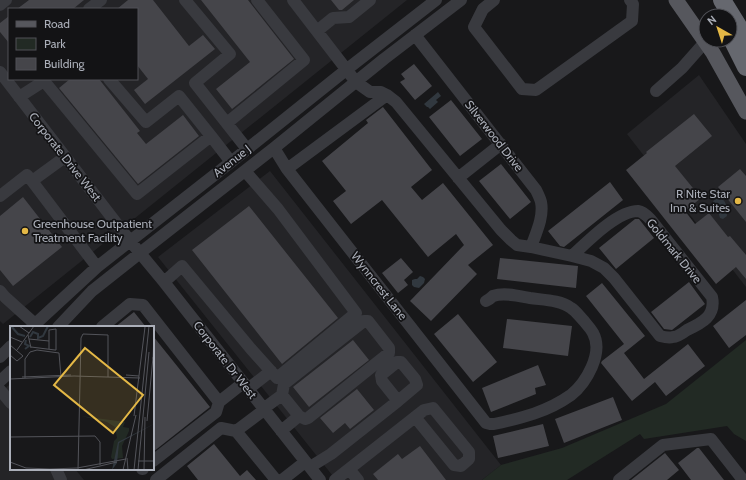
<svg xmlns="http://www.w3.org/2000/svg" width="746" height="480" viewBox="0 0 746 480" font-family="Cabin,sans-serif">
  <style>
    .built { fill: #242427; fill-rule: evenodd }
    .green { fill: #222a24 }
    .water { fill: #31383f }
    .building { fill: #45454a }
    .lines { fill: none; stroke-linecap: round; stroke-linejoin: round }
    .minor { stroke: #393a3f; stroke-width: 12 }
    .major { stroke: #56575d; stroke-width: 15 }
    .highway { stroke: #66686f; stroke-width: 18 }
    .poi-dot { fill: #e4b846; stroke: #131315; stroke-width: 1.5 }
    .labels { text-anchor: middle; stroke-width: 3.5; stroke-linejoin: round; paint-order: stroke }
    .street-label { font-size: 12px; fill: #abafb9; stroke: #131315 }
    .poi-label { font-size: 12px; fill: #abafb9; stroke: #131315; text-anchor: end }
    .inset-river { fill: none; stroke: #31383f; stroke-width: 2 }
    .inset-road { fill: none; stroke: #53545a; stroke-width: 1 }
    .view { fill: #e4b846; fill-opacity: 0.15; stroke: #e4b846; stroke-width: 2 }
    .inset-edge { fill: none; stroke: #abafb9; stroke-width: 2 }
  </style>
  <rect width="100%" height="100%" fill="#18181a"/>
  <path class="built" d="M0,0H407L3,324L0,321ZM9,9H137V79H9Z
    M699,75L746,144V287L627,134Z
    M270,171L501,465L482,480H336L158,257Z
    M9,385L11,387V469H75L84,480H0V393Z"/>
  <path class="green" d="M746,340V441L734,434L727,426L644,439L640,434L567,480H482L501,465L562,448L666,404Z"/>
  <path class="water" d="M438,92L441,96L436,100L438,102L430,109L428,107H427L424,104Z
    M717,198C727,198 727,208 727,216L723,219L720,218L718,211L713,207C712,203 713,200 717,198Z
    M420,276L423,277L425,279L424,283L419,288L414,287L412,285V280L415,279H417Z"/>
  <path class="building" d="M29,0H84L73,9H17Z
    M128,0H153L189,46L203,35L215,49L145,104L134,90L148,79L137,65V9H117Z
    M201,0H248L294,59L232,109L216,89L250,62Z
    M331,0H354L342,10H339Z
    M9,16V43L0,32V23Z
    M414,64L432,86L415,100L400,82L405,79L401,74Z
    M70,79H99L140,131L137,133L146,144L183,115L199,136L138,184L59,88Z
    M451,100L482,139L460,156L429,117Z
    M383,107L432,170L411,187L422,200L443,183L493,245L468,265L477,274L431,321L410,301L464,245L456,234L428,257L382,200L351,224L333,201L346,191L322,161L368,123L366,120Z
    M694,114L712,136L675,166L701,198L685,211L695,224L709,213L728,237L730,236L746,255V279L736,267L716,284L626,170L647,153L646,152Z
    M501,164L531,202L510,219L479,181Z
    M740,169L746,176V222L718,187Z
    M610,182L623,200L564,247L560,246L548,231Z
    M23,197L62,247L13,286L0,270V216Z
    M249,206L338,318L282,364L192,250Z
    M635,219H639L654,238L616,269L599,248Z
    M401,258L413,272L404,280L408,285L398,293L382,273Z
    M500,258L578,266L576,288L497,279Z
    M689,282L705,304L672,330L664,329L651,312Z
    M602,283L645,336L624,353L644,379L688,344L705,366L666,396L655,382L632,401L601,363L602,361L624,344L586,296Z
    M746,300V335L729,348L713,326Z
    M134,312L146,327H115Z
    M458,314L497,362L473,382L434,334Z
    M507,319L572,326L568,356L503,348Z
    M153,336L210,407L153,452Z
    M353,340L369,360L309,407L293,387Z
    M538,365L546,385L535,388L536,394L491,412L482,388Z
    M357,389L374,410L350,429L345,423L333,433L320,418Z
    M613,397L622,420L564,443L555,419Z
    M543,424L549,446L498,458L493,436Z
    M214,444L240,476L247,470L256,480H198L187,466Z
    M420,446L446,480H378L373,474L398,454L402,459Z
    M697,448H699L724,480H691L678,463Z
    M665,453L679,470L667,480H631Z"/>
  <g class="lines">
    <path class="minor" d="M185,0L230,54L195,83L247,149
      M293,0L356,82L370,92H381L387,95L396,102L501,230L511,240L517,245L531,247L572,256L591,261L604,268L614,278L660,336C664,337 669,338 673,337C677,337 683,333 687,330C702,323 716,316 712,297L651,220C647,216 644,212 638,211C617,211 587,242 572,256
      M494,0L483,9L474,27L522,89L536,90L632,21L633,4L630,0
      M0,5L6,0
      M89,9L101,0
      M317,31L333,18L349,17L370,0
      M415,35L536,190C538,194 540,198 541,202C544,217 536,233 531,247
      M0,72L130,241L164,282L320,480
      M109,79L146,122L179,96L211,136
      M656,91L682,68L705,42
      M19,97L44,81L137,194L211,136L231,162
      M227,123L304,60L257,0
      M274,148L287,169L486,423L490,424H494C522,418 547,412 571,395C586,383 604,353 593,333C591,329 587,325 584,321C580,317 576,311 571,308C560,300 543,300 530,298C519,296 504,292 493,296C491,298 488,300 486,301
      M287,169L387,95
      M458,178L501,144
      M32,181L97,267
      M0,196L27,175L32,181L65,157
      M164,282L182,266L251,349L277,378L356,313L278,209L245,171
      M0,291L5,297L35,324
      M32,327L97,267L231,162L346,70L436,0
      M58,327L92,291L140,253L274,148L384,59L461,0
      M102,327L130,304L143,305L219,402
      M0,357L11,346
      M0,381L11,371
      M248,389L271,371
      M0,390L11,403
      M282,395L299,416
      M263,409L282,395L284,384L364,321H368L389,348V353L308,418L305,419L299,416L281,431
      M236,431L276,480
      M153,461L216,412L219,402L243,383
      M310,467L331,454L398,401L382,381L381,375L397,362H401L415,379L417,385L398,401
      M56,469L61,480
      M142,469H143
      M349,469L358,480
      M156,480L221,428L236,431L264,410
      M282,480L305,462
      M335,480L424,410L433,408L469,452V459L461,466L454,465L415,417
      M619,480L663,445L711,439L743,480"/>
    <path class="major" d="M676,0L713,53L746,112"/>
    <path class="highway" d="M722,0L746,39
      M730,35L746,67"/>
  </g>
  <g class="poi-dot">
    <circle cx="738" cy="201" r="4"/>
    <circle cx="25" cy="231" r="4"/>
  </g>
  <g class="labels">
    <g class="street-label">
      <text transform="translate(494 136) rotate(52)" y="4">Silverwood Drive</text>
      <text transform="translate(65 157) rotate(52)" y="4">Corporate Drive West</text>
      <text transform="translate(232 161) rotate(-38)" y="4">Avenue J</text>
      <text transform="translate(674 251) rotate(51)" y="4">Goldmark Drive</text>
      <text transform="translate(379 286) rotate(52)" y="4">Wynncrest Lane</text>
      <text transform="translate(225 360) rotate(52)" y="4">Corporate Dr West</text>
    </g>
    <g class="poi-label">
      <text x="730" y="198">R Nite Star<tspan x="730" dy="14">Inn &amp; Suites</tspan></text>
      <text x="33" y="228" text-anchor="start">Greenhouse Outpatient<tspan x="33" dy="14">Treatment Facility</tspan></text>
    </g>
  </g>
  <g transform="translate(10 326)">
    <rect width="144" height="144" fill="#18181a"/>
    <path d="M71,90L115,96L113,101L119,102V105L112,120L113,132L102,133L101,131L104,115L107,112L105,101L97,96Z" fill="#222a24"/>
    <path d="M144,98L109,117L107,137L102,144L108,116Z" fill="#31383f"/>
    <path class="inset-river" d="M1,0L8,8L15,10M20,11L23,6L28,8V12L33,10L38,0M15,23L19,20L15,18L16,14"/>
    <path class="inset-road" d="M9,0L19,7M18,9L21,22M0,11L12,16M19,13L39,15M0,19L13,30L7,35L0,29M21,21L45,24H46V3L39,4V23M7,24L24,0M143,33L144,7M116,49L129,50M12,51L61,49M15,52V33L20,26L27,24L49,27L51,51M0,53L64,50L130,52M124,90L135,1M137,95L143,31M0,111L85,110L90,116V139M117,132L118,144M128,135H144M0,136L16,142L40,143L67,142L116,133M68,144L71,12L73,8L98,9V51M73,144L107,136M113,144L126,89M124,144L139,0M128,144L139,26M134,144L135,91"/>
    <path class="view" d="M75,22L133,69L103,107L44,59Z"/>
    <rect width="144" height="144" class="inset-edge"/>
  </g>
  <rect x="8" y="8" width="130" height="72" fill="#131315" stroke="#505157"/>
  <rect x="16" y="21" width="20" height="6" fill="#56575d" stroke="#505157"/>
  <text x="44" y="28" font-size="12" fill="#abafb9">Road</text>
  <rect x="16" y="38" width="20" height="12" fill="#222a24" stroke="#505157"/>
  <text x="44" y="48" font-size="12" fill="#abafb9">Park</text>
  <rect x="16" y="58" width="20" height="12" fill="#45454a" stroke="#505157"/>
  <text x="44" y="68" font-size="12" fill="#abafb9">Building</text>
  <g transform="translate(718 28) rotate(321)"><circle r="19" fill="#131315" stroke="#505157"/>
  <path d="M0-3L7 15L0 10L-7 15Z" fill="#e4b846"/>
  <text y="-6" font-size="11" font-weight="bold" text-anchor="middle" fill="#abafb9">N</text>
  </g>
</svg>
